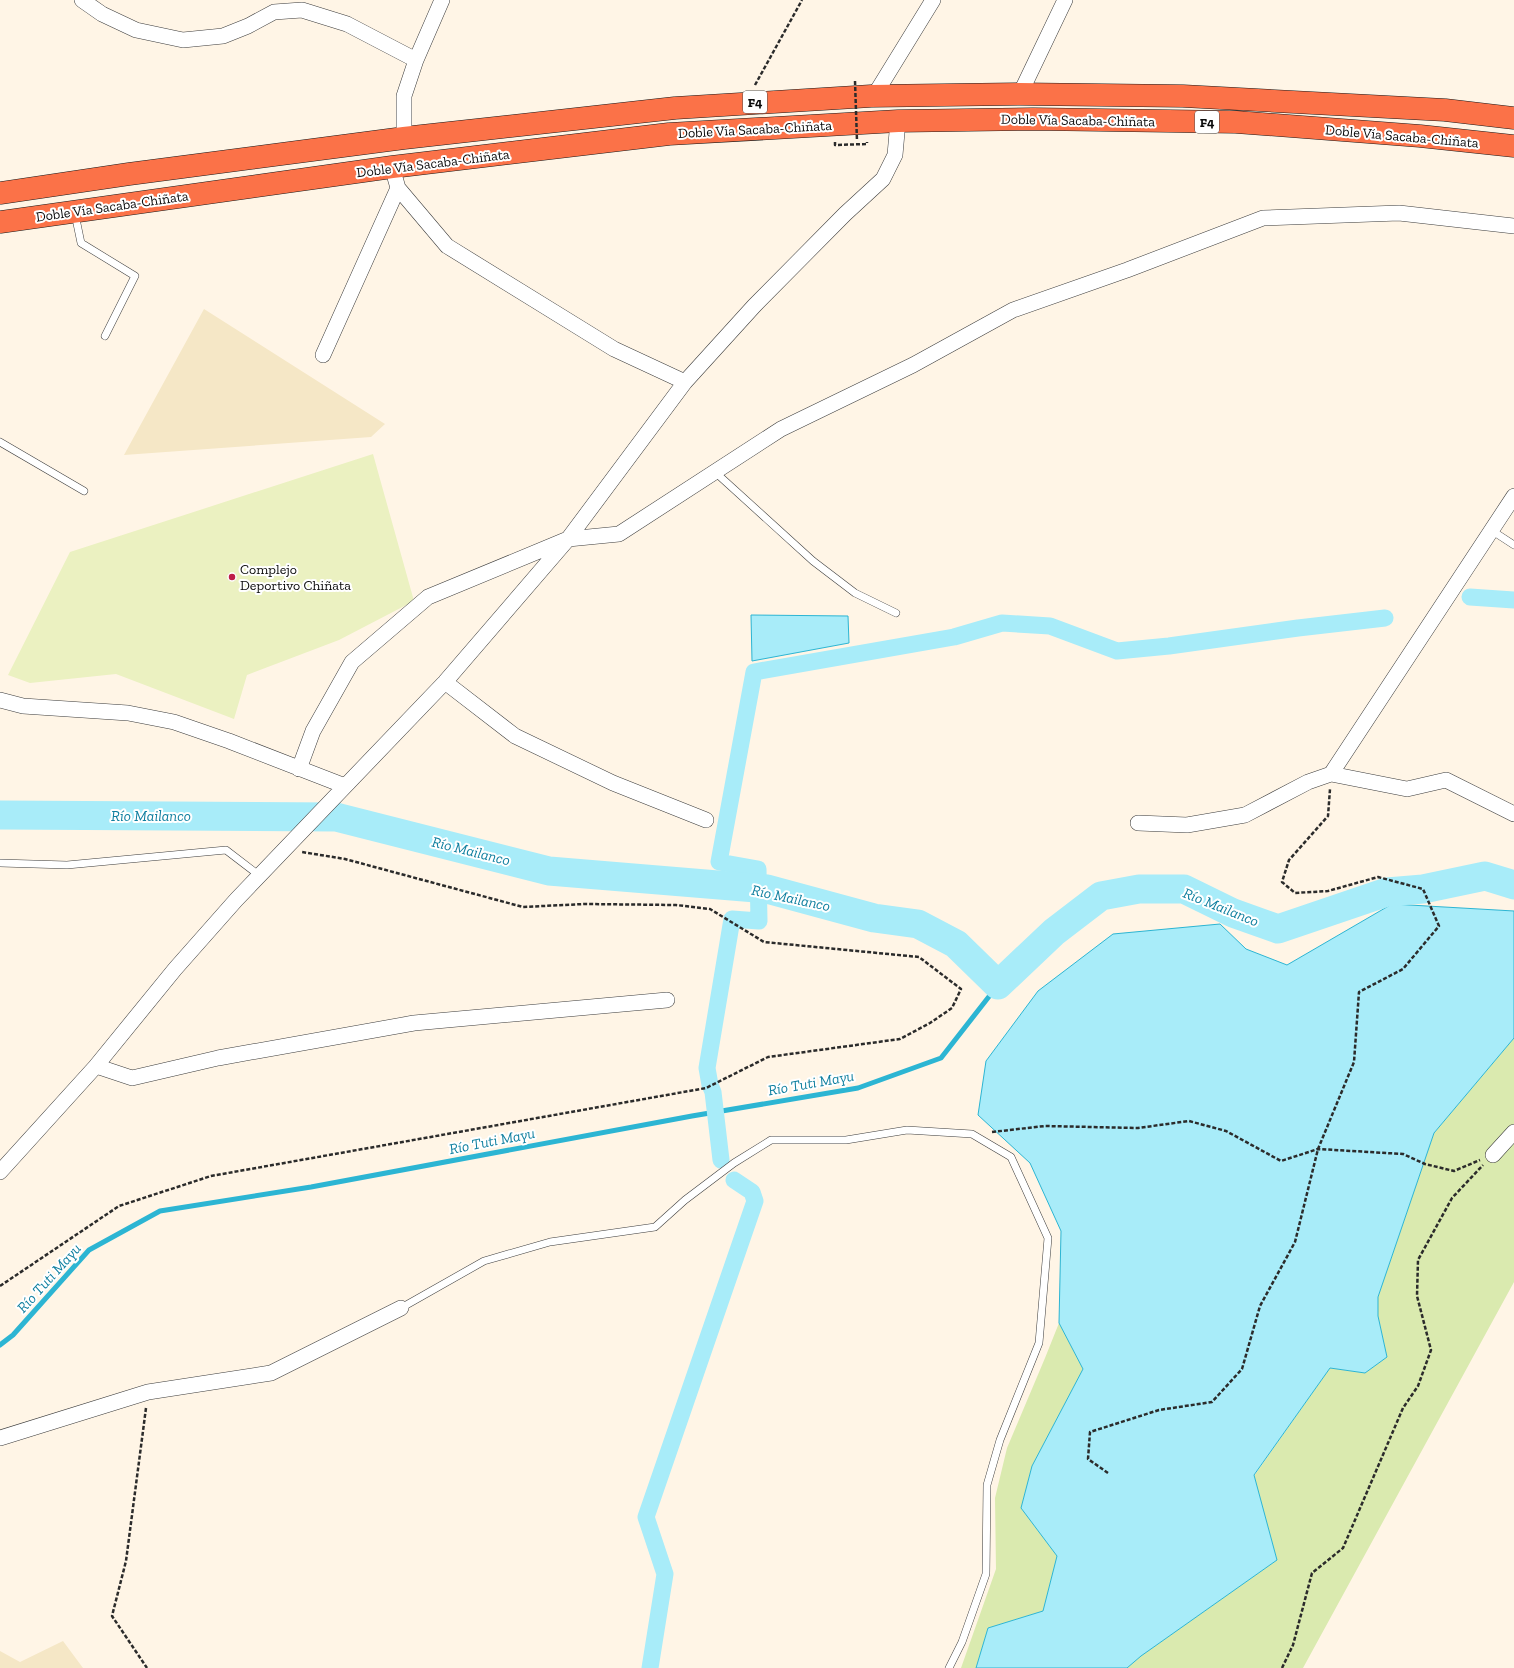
<svg xmlns="http://www.w3.org/2000/svg" width="1514" height="1668" viewBox="0 0 1514 1668" font-family="'Zilla Slab',serif">
  <style>
    .farmland { fill: #f5e7c6 }
    .green { fill: #daeaaf }
    .pitch { fill: #ebf1c1 }
    .water { fill: #a8ecf9; stroke: #2cb5d3 }
    .lines { fill: none; stroke-linecap: round; stroke-linejoin: round }
    .stream { stroke: #2cb5d3; stroke-width: 5 }
    .canal { stroke: #a8ecf9; stroke-width: 17 }
    .river { stroke: #a8ecf9; stroke-width: 29 }
    .lane-casing { stroke: #3c3c3c; stroke-width: 8 }
    .street-casing { stroke: #3c3c3c; stroke-width: 16 }
    .highway-casing { stroke: #1a1a1a; stroke-width: 23 }
    .path { stroke: #2b2b2b; stroke-width: 2.5; stroke-dasharray: 4 2; stroke-linecap: butt }
    .lane { stroke: #fff; stroke-width: 7 }
    .street { stroke: #fff; stroke-width: 15 }
    .highway { stroke: #fb7248; stroke-width: 22 }
    .path-bridge { stroke: #2b2b2b; stroke-width: 2.5; stroke-dasharray: 4 2; stroke-linecap: butt }
    .poi-dot { fill: #be1d48; stroke: #fff; stroke-width: 1.5 }
    .labels { text-anchor: middle; stroke-width: 4; stroke-linejoin: round; paint-order: stroke }
    .shield { fill: #fff; stroke: #535353; stroke-width: 1 }
    .shield-label { font-size: 13px; font-weight: bold; fill: #090909 }
    .street-label { font-size: 14px; fill: #090909; stroke: #fff }
    .poi-label { font-size: 14px; fill: #090909; stroke: #fff; text-anchor: start }
    .water-label { font-size: 15px; font-style: italic; fill: #0f7f9f; stroke: #fff }
  </style>
  <rect width="100%" height="100%" fill="#fff5e6"/>
  <path class="farmland" d="M204,309L385,424L371,437L124,455Z
    M63,1641L83,1668H0V1651L20,1662Z"/>
  <path class="green" d="M1514,1038V1282L1303,1668H1127L1141,1656L1277,1560L1254,1476L1330,1368L1365,1373L1387,1357L1378,1316V1297L1434,1133Z
    M1059,1323L1083,1369L1032,1466L1021,1508L1057,1556L1043,1611L988,1628L976,1668H961L996,1569L995,1498L1007,1448L1045,1358Z"/>
  <path class="pitch" d="M373,454L414,601L339,640L247,675L234,719L116,674L30,683L8,675L70,552Z"/>
  <path class="water" d="M751,615L848,616L849,643L752,661Z
    M1392,904L1514,911V1038L1434,1133L1378,1297V1316L1387,1357L1365,1373L1330,1368L1254,1475L1277,1560L1141,1656L1127,1668H976L988,1628L1043,1611L1057,1556L1021,1508L1032,1466L1083,1369L1059,1323L1061,1231L1030,1163L978,1115L986,1061L1038,991L1113,934L1220,924L1246,949L1287,965Z"/>
  <g class="lines">
    <path class="stream" d="M0,1345L13,1335L89,1250L160,1211L311,1187L692,1116L858,1088L941,1058L998,985"/>
    <path class="canal" d="M1470,597L1514,600
      M721,1160L713,1092L710,1085L707,1068L732,919L759,921L758,869L719,862L754,672L954,637L1002,623L1050,626L1117,651L1169,646L1298,628L1385,618
      M650,1668L665,1574L646,1517L755,1201L752,1192L734,1180"/>
    <path class="river" d="M0,815L336,817L549,871L767,889L874,918L918,924L956,944L998,985L1054,932L1101,896L1139,889H1184L1233,913L1278,929L1387,892L1423,889L1485,876L1514,885"/>
    <defs>
      <path id="lane" d="M75,214L81,243L135,276L105,336
        M0,442L84,491
        M715,472L813,561L855,593L896,613
        M1491,530L1514,545
        M0,863L67,865L226,850L260,876
        M401,1308L484,1261L550,1242L655,1227L685,1200L734,1163L771,1140H846L907,1130L972,1134L1011,1157L1048,1238L1039,1343L1000,1440L987,1485L986,1574L962,1642L949,1668"/>
      <path id="street" d="M82,0L102,14L136,30L183,40L223,36L248,26L274,12L302,10L347,24L416,60
        M1020,94L1065,0
        M874,96L933,0
        M404,138V96L416,60L442,0
        M392,167L398,188L447,246L614,349L685,382
        M323,355L398,188
        M445,682L515,736L613,783L706,820
        M0,700L23,706L128,713L174,722L229,741L345,786
        M299,769L313,731L352,662L428,597L568,539L619,534L781,429L913,365L1013,310L1127,270L1263,218L1399,213L1514,226
        M1331,774L1514,496
        M1138,823L1187,825L1245,815L1308,782L1331,774L1407,789L1446,780L1514,814
        M96,1066L132,1078L218,1058L414,1023L667,1000
        M1493,1155L1514,1132
        M0,1172L96,1066L175,969L236,900L445,682L568,539L685,382L754,306L845,214L883,179L895,155L898,121
        M0,1438L148,1392L271,1373L401,1308"/>
      <path id="highway" d="M0,193L129,174L404,138L675,108L871,96L1020,94L1183,96L1445,110L1514,118
        M0,222L392,167L669,134L898,121L1033,119L1236,122L1420,136L1514,146"/>
    </defs>
    <use href="#lane" class="lane-casing"/>
    <use href="#street" class="street-casing"/>
    <use href="#highway" class="highway-casing"/>
    <path class="path" d="M755,85L802,0
      M835,142V145L867,144V142
      M992,1132L1045,1126L1138,1128L1189,1121L1226,1131L1281,1161L1318,1149L1403,1154L1425,1164L1454,1171L1480,1160
      M0,1286L119,1206L211,1176L706,1088L768,1057L900,1039L930,1023L952,1008L961,989L919,957L764,942L710,909L676,905L584,904L523,907L345,859L302,852
      M146,1408L126,1561L112,1616L147,1668
      M1108,1473L1088,1459L1090,1432L1159,1410L1212,1402L1242,1369L1260,1306L1295,1242L1318,1149L1354,1062L1359,992L1403,969L1439,926L1423,889L1378,877L1328,891L1295,893L1282,882L1289,860L1328,816L1330,789
      M1282,1668L1293,1645L1312,1573L1343,1548L1403,1408L1418,1386L1431,1350L1417,1296L1418,1260L1452,1198L1483,1165"/>
    <use href="#lane" class="lane"/>
    <use href="#street" class="street"/>
    <use href="#highway" class="highway"/>
    <path class="path-bridge" d="M855,81L857,141"/>
  </g>
  <circle class="poi-dot" cx="232" cy="577" r="4"/>
  <g class="labels">
    <g class="shield">
      <rect x="743" y="91" width="24" height="22" rx="3"/>
      <rect x="1195" y="111" width="24" height="22" rx="3"/>
    </g>
    <g class="shield-label">
      <text x="755" y="107">F4</text>
      <text x="1207" y="127">F4</text>
    </g>
    <g class="street-label">
      <text transform="translate(1078 120) rotate(1)" y="5">Doble Vía Sacaba-Chiñata</text>
      <text transform="translate(755 129) rotate(-3)" y="5">Doble Vía Sacaba-Chiñata</text>
      <text transform="translate(1402 136) rotate(5)" y="5">Doble Vía Sacaba-Chiñata</text>
      <text transform="translate(433 163) rotate(-7)" y="5">Doble Vía Sacaba-Chiñata</text>
      <text transform="translate(112 206) rotate(-8)" y="5">Doble Vía Sacaba-Chiñata</text>
    </g>
    <g class="poi-label">
      <text x="240" y="574">Complejo<tspan x="240" dy="16">Deportivo Chiñata</tspan></text>
    </g>
    <g class="water-label">
      <text x="151" y="821">Río Mailanco</text>
      <text transform="translate(471 851) rotate(14)" y="5">Río Mailanco</text>
      <text transform="translate(791 898) rotate(12)" y="5">Río Mailanco</text>
      <text transform="translate(1221 907) rotate(22)" y="5">Río Mailanco</text>
      <text transform="translate(811 1083) rotate(-10)" y="5">Río Tuti Mayu</text>
      <text transform="translate(492 1141) rotate(-11)" y="5">Río Tuti Mayu</text>
      <text transform="translate(49 1278) rotate(-48)" y="5">Río Tuti Mayu</text>
    </g>
  </g>
</svg>
